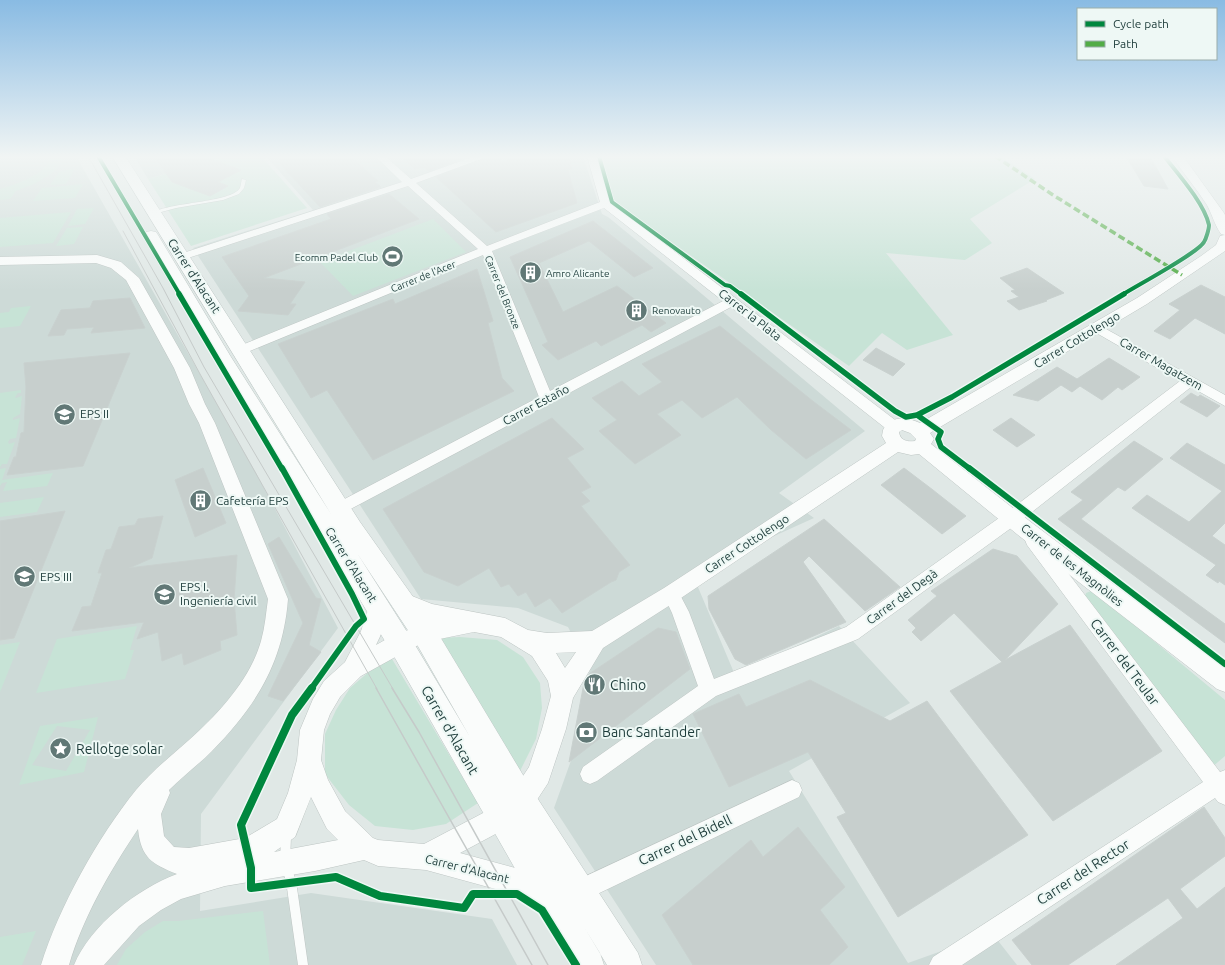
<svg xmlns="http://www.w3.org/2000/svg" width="1225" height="965" viewBox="0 0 1225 965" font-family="Ubuntu,sans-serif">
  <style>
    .built { fill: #cddad7 }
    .green { fill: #c7e3d6; fill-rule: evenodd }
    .building { fill: #c7cfcd; stroke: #c9d1cf }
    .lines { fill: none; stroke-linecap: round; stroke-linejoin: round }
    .service-casing { stroke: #bdc5c3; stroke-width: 1 }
    .minor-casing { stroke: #bdc5c3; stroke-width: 1 }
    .tertiary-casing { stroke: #bdc5c3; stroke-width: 1 }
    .secondary-casing { stroke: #bcc6c4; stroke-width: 1 }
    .service { fill: #fafcfb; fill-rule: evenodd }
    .minor { fill: #fafcfb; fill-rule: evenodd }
    .tertiary { fill: #fafcfb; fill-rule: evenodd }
    .secondary { fill: #fafcfb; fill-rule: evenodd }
    .tram-far1 { stroke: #c5cac9; stroke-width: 1 }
    .tram { stroke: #c5cac9; stroke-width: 1.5 }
    .quiet { stroke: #52ac46; stroke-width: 3.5; stroke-dasharray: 7 3.5; stroke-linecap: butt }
    .cycleway-far3-casing { stroke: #eef8f5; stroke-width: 5.5 }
    .cycleway-far2-casing { stroke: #eef8f5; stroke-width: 8 }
    .cycleway-far1-casing { stroke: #eef8f5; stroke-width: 9 }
    .cycleway-casing { stroke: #eef8f5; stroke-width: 11 }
    .cycleway-far3 { stroke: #00873e; stroke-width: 4 }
    .cycleway-far2 { stroke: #00873e; stroke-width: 5.5 }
    .cycleway-far1 { stroke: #00873e; stroke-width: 6 }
    .cycleway { stroke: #00873e; stroke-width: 8 }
    .labels { text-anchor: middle; stroke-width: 4; stroke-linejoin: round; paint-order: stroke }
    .far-poi-label { font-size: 10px; fill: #1d3c3a; stroke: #eef8f5; text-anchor: start }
    .far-street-label { font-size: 10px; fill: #1d3c3a; stroke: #eef8f5 }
    .street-label { font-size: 12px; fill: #1d3c3a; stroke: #eef8f5 }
    .poi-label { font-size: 12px; fill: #1d3c3a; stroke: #eef8f5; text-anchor: start }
    .near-street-label { font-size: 14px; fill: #1d3c3a; stroke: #eef8f5 }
    .near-poi-label { font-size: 14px; fill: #1d3c3a; stroke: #eef8f5; text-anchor: start }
  </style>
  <rect width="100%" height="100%" fill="#e0e8e6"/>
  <path class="built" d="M0,156H76L255,471L338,628L201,814L200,911L311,893L492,919L517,965H0Z
    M134,156H227L148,179Z
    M266,156H583L602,214L608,217L690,284L865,431L779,493L814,518L692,573L735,675L839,626L910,703L789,771L908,963L992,933L1017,965H656L554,808L573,755L590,670L568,627L518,608L421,599L193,248L313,210Z"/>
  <path class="green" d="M50,156H63L59,166L51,174L34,184L16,191L10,199L0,200V189C14,185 49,174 50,156Z
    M231,156H261L307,208L191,246L148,179Z
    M600,156H1001L1035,179L970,219L992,243L965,260L886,253L953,335L907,350L882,333L849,366L611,200Z
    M75,169L66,184L50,185L60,171Z
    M83,184L75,198L33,201L42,188Z
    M94,208L85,224L68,226L77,209Z
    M71,212L53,243L0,247V218Z
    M433,219L466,252L353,296L320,262Z
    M83,227L74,244L56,246L67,228Z
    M31,306L20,326L0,328V313L9,312L11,308Z
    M21,390V393H18L15,397L16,398L22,396L20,414L13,418V420L20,418L16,438L10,439L8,442L9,444L15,442L7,464H2L0,467V393Z
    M6,468L2,480L53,473L47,486L3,491L7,482L2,483L0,486V469Z
    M44,497L37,512L0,517V503Z
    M1091,591L1096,593L1225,700V756L1211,768L1085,596L1086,593Z
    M137,626L130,650H134L125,679L36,693L57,639Z
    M460,637L497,640L523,657L540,683L542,708L536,739L520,771L437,638Z
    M20,642L0,692V645Z
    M392,659L478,803L446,824L413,830L375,826L349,805L325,774V734L336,710L350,688L371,670Z
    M98,717L84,772L19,785L40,726ZM57,726L90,730L66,771L32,765Z
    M263,911L270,965H117L126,949L145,932L163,921H178Z
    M36,931L22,965H0V937Z"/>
  <path class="building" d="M154,156H203L241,170L218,182L228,186L210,196L172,182Z
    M276,156H350L378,181L375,182L381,187L320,207L280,164L283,163Z
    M400,156H470L429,171L424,167L415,169Z
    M490,156H501L502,162L517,156H568L572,169L568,170L577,203L496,232L436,177Z
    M1126,156H1150L1168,189L1144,186Z
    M389,194L419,219L264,278L305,282L290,304H296L288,315L238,311L249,296L222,257L331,219L327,214Z
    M593,221L653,268L634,277L589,241L539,263L563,312L617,286L666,323L651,332L642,325L601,346L596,341L558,360L542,345L548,342L510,257Z
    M1027,268L1064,293L1046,300L1047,301L1019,310L1007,301L1019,297L1011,291L1015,290L1000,278Z
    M477,269L493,321L488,323L502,378L514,391L373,460L327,390L311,398L278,344L393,299L395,304Z
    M1201,285L1225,297V334L1195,318L1170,339L1154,331L1180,310L1169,304Z
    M130,298L145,328L91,333L94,327L67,329L64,335L48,336L61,310L90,308L93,301Z
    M720,326L814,402L851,430L806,459L770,429L737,397L702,418L682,400L657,414L681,435L635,464L599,431L617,420L592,398L622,381L639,396L662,382L642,364Z
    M876,348L905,364L893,376L863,360Z
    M130,353L83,466L7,475L14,457H16L21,433L24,432L26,387L24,363Z
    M1109,358L1140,377L1122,390L1118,387L1102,400L1080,386L1072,392L1061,385L1038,401L1013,395L1057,367L1077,379Z
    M1191,393L1198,397L1200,395L1220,406L1207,417L1180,402Z
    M552,418L584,449L567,458L591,487L581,492L590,501L581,506L630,565L619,572L616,580L611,582L562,613L550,598L535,607L526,592L518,596L509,584L501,587L489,568L458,586L424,572L383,509Z
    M1011,418L1035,435L1017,447L993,430Z
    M1134,441L1163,459L1125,491L1118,487L1081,519L1225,624V643L1058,519L1083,500L1071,492Z
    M1187,443L1225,465V523L1212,536L1225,545V585L1219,581L1218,583L1206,575L1216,565L1132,508L1147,495L1189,522L1222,491L1170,458Z
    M203,468L226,523L195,537L175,480Z
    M904,468L933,490L966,516L942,534L881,485Z
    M65,511L14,638L0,640V521Z
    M163,516L152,558L129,568L237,555L234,600L237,635L220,641L221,650L184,665L182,653L162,661L158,632L137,639L144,622L72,631L82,607L91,606L102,573H98L106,550L111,549L119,527L135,525L138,519Z
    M824,519L900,587L865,611L809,556L803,562L846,622L746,665L735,659L709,609L708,596Z
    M279,537L316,598L321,599L309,645L321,652L283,701L268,696L303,623L268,544Z
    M993,549L1017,556L1058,604L1005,660L1070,625L1162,751L1053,821L950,691L1002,662L954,613L921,641L912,632L916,628L908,620L937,596L931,591Z
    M658,628L676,632L690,669L569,762L584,683L589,674Z
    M810,680L890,721L927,701L1028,835L898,917L837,817L846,813L808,752L729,787L693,714L739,694L746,707Z
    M1204,807L1225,838V856L1180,889L1197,909L1225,887V965H1116L1183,918L1168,898L1068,965H1032L1012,940Z
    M798,827L845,887L820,910L848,947L829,965H693L662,915L751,840L763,857Z"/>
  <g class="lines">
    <defs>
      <path id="service" d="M242,179L246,180L244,188L239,194L223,200L176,208L154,214L152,213C169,202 231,203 240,188C241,185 241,182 242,179Z
        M286,830L289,832L291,835L290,863L296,881L308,965H298L286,881L280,863L281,835L283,832Z"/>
      <path id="minor" d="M375,156H385L411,179L475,156H489L416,183L487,246L600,202L587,156H597L611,203L899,423L901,427L899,431L894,432L889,431L731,307L345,512L340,514L335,512L332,508L335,504L539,397L483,255L245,353L241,354L237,353L235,350L237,347L478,249L408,186L185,259L181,260L175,257L177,255L402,182ZM604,208L723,301L550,391L492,251Z
        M1097,324L1225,395V406L1191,387L1018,523L858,639L716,696L597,781L590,784L583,781L580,774L583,767L698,686L672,613L663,594L665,589L671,586L677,589L689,612L714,679L846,627L1006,513L1180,381L1093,331L1091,328L1093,325Z
        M1033,533L1039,535L1220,772L1225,770V805L1218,802L1215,798L962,965H929L933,957L1203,782L1027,545L1025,540L1027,535Z
        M792,780L799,783L802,790L799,797L587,899L579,902L571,899L568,891L571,883Z"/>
      <path id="tertiary" d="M1172,156H1183L1224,213L1225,215V235L1221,234C1215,226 1212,214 1207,205C1196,188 1183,173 1172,156Z
        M1225,235V251L1147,304L930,433L934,439L931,444L1032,523L1225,668V692L1217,689L1018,535L919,454L911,455L898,452L678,600L603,648L573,698L566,729L548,783L531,809L503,830L460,853L519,869L555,888L559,897L555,906L546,910L514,894L426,870L378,866L364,860L315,871L225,886L181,899L161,910L139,926L104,965H74C91,925 137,889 177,874C152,864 141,858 138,829C110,871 83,917 69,965H41C59,907 98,837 136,790C152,771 171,756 189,740C218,714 250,680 261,641C265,627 266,613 268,599L199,423L189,404L174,368L126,280L111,268L96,263L0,265V257L97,255L121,262L139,278L190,368L205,404L215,423L288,599C283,663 256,706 212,751C198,765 183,776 169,790L170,793L161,814L164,836L174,847L189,848L245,838L277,819L288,793L297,760L300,730L313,699L324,681L345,662L361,631L371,601L378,599L385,601C391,614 382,633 376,645L392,636L430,622L395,607L392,601L395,595L402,592L432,604L505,618L528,630L547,633L592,631L664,588L886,443L882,436L883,430C891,415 907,417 920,423L1137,298L1201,256L1216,245L1220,236ZM902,430L910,433L916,439L915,441C908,442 900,441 899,432ZM474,632L501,637L532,656L548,681L551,696L542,729L529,767L513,791L485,812L424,844L378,840L373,838L345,811L328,780L321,760L324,730L330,714L340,697L361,676L408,650L425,642ZM576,652L565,668L556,653ZM311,797L327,829L338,840L274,852L295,837Z"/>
      <path id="secondary" d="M112,156H125L360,522L433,625L532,790L638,953L642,965H607L584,927L600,953L604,965H570L391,651L215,360L144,235L146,232L151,231L156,232L158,235L231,357L331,514ZM357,553L415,641L470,737L409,635Z"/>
    </defs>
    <use href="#service" class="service-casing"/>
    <use href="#minor" class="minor-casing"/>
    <use href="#tertiary" class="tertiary-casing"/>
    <use href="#secondary" class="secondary-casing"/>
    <use href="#service" class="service"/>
    <use href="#minor" class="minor"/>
    <use href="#tertiary" class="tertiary"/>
    <use href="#secondary" class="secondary"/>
    <path class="tram-far1" d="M88,156L163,288L204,367L393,689
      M123,231L200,374L377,689"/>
    <path class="tram" d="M376,688L532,965
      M392,688L419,732L548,965"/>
    <path class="quiet" d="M995,156L1053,195L1182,275"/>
    <defs>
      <path id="cycleway-far3" d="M98,156L180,295
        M599,156L612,202L725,285L730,286L742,295
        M1122,295C1136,286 1198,253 1204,242C1206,239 1209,229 1209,225C1204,203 1178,174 1164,156"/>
      <path id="cycleway-far2" d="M179,294L282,469
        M741,294L895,411L906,417L917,415L952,397L1124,294
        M917,415L941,432L938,439L941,447L970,469"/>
      <path id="cycleway-far1" d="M282,468L352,594L364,619L356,626L311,689
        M969,468L1225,664"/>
      <path id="cycleway" d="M312,688L292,715L241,825L251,868V888L336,877L380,896L464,908L473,894H517L542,910L576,965"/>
    </defs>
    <use href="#cycleway-far3" class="cycleway-far3-casing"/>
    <use href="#cycleway-far2" class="cycleway-far2-casing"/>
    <use href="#cycleway-far1" class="cycleway-far1-casing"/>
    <use href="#cycleway" class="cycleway-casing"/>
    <use href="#cycleway-far3" class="cycleway-far3"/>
    <use href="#cycleway-far2" class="cycleway-far2"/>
    <use href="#cycleway-far1" class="cycleway-far1"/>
    <use href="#cycleway" class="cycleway"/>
  </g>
  <linearGradient id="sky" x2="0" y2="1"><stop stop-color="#89bbe3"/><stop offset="0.54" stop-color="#f1f5f4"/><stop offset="1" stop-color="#f1f5f4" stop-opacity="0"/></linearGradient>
  <rect width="1225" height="291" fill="url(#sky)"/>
  <defs>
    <symbol id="stadium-disc" viewBox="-11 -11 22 22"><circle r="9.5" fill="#617876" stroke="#eef8f5"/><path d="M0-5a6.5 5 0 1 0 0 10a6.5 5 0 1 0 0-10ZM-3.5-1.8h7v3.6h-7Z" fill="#fff"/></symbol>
    <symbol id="building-disc" viewBox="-11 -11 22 22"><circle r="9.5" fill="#617876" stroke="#eef8f5"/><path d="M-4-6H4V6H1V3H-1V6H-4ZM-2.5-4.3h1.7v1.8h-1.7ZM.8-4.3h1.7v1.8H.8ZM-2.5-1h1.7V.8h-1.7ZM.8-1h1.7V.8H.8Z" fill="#fff"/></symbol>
    <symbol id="university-disc" viewBox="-11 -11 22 22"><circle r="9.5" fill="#617876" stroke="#eef8f5"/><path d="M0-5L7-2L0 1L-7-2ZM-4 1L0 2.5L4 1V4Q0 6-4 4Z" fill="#fff"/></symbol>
    <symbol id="restaurant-disc" viewBox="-11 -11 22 22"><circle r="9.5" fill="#617876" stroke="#eef8f5"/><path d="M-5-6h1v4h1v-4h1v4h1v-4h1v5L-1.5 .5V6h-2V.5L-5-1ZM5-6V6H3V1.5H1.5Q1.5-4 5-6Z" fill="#fff"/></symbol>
    <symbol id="bank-disc" viewBox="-11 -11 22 22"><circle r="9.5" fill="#617876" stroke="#eef8f5"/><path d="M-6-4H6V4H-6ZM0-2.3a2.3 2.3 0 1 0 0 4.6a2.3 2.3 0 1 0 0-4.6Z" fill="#fff"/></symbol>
    <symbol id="sight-disc" viewBox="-11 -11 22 22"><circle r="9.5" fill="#617876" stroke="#eef8f5"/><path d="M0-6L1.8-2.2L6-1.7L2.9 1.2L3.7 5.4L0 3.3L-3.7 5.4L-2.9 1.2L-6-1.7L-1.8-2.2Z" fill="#fff"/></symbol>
  </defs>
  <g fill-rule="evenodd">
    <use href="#stadium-disc" x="380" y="244" width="25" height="25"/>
    <use href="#building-disc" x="518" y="260" width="25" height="25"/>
    <use href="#building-disc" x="624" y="298" width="25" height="25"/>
    <use href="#university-disc" x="52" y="402" width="25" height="25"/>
    <use href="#building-disc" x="188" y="488" width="25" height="25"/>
    <use href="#university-disc" x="12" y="564" width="25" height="25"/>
    <use href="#university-disc" x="152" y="582" width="25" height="25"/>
    <use href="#restaurant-disc" x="582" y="672" width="25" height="25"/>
    <use href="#bank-disc" x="574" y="720" width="25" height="25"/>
    <use href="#sight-disc" x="48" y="736" width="25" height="25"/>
  </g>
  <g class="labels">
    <g class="far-poi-label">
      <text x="378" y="261" text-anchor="end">Ecomm Padel Club</text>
      <text x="546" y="277">Amro Alicante</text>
      <text x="652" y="314">Renovauto</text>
    </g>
    <g class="far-street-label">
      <text transform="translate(423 276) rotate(-22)" y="4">Carrer de l'Acer</text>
      <text transform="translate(503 292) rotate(68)" y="4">Carrer del Bronze</text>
    </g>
    <g class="street-label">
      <text transform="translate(194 276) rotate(57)" y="4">Carrer d'Alacant</text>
      <text transform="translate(750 315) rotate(38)" y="4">Carrer la Plata</text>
      <text transform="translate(1077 340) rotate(-31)" y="4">Carrer Cottolengo</text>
      <text transform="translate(1161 364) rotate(30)" y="4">Carrer Magatzem</text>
      <text transform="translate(536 405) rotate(-28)" y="4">Carrer Estaño</text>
      <text transform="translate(747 544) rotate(-33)" y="4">Carrer Cottolengo</text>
      <text transform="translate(351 565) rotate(58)" y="4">Carrer d'Alacant</text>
      <text transform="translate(1072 565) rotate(38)" y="4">Carrer de les Magnòlies</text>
      <text transform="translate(902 597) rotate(-36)" y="4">Carrer del Degà</text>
      <text transform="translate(467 869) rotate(14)" y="4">Carrer d'Alacant</text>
    </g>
    <g class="poi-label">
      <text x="80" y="418">EPS II</text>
      <text x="216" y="505">Cafetería EPS</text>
      <text x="40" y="581">EPS III</text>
      <text x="180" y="591">EPS I.<tspan x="180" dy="14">Ingeniería civil</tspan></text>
    </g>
    <g class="near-street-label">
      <text transform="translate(1125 662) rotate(53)" y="5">Carrer del Teular</text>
      <text transform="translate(450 730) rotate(60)" y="5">Carrer d’Alacant</text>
      <text transform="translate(685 840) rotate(-25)" y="5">Carrer del Bidell</text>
      <text transform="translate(1083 872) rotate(-33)" y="5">Carrer del Rector</text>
    </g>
    <g class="near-poi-label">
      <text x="610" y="690">Chino</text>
      <text x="602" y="737">Banc Santander</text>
      <text x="76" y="754">Rellotge solar</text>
    </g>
  </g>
  <rect x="1077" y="8" width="140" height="52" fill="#eef8f5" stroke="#9aadaa"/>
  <rect x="1085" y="21" width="20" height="6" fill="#00873e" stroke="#9aadaa"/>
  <text x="1113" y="28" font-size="12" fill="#1d3c3a">Cycle path</text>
  <rect x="1085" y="41" width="20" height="6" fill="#52ac46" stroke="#9aadaa"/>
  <text x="1113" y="48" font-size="12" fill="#1d3c3a">Path</text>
</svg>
